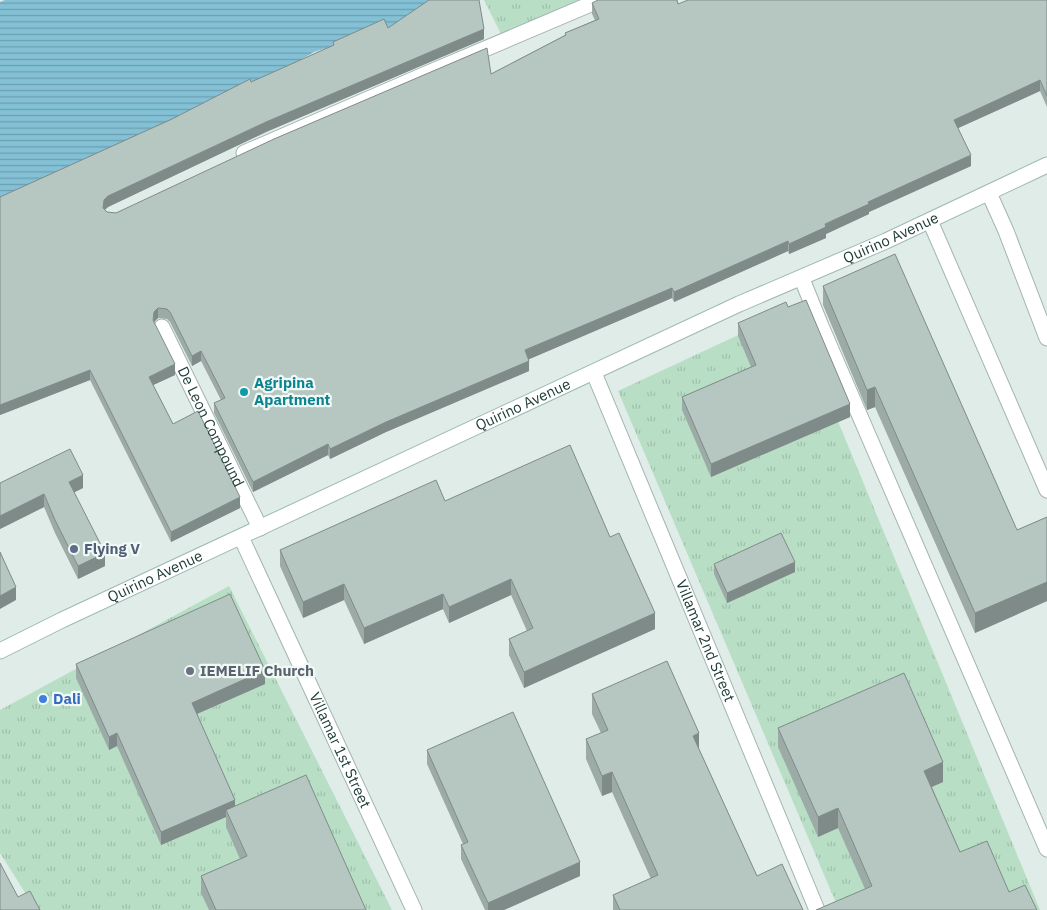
<svg xmlns="http://www.w3.org/2000/svg" width="1047" height="910" viewBox="0 0 1047 910" font-family="'IBM Plex Sans',sans-serif">
  <style>
    .grass { fill: url(#grass-tufts) }
    .water { fill: url(#water-rules) }
    .lines { fill: none; stroke-linecap: round; stroke-linejoin: round }
    .service-casing { stroke: #a3b4b0; stroke-width: 17 }
    .pedestrian-casing { stroke: #a3b4b0; stroke-width: 17 }
    .minor-casing { stroke: #a3b4b0; stroke-width: 17 }
    .secondary-casing { stroke: #9eb9b2; stroke-width: 17 }
    .service { stroke: #fff; stroke-width: 15 }
    .pedestrian { stroke: #fff; stroke-width: 15 }
    .minor { stroke: #fff; stroke-width: 15 }
    .secondary { stroke: #fff; stroke-width: 15 }
    .wall { fill: #9daba7 }
    .shaded-wall { fill: #7f8b88 }
    .building { fill: #b6c7c2; stroke: #7f8b88 }
    .culture-dot { fill: #0f9aa8; stroke: #f1f9f6; stroke-width: 2 }
    .service-dot { fill: #5c6f8a; stroke: #f1f9f6; stroke-width: 2 }
    .worship-dot { fill: #6b7280; stroke: #f1f9f6; stroke-width: 2 }
    .shop-dot { fill: #3f7fe0; stroke: #f1f9f6; stroke-width: 2 }
    .labels { text-anchor: middle; stroke-width: 4.5; stroke-linejoin: round; paint-order: stroke }
    .street-label { font-size: 15px; fill: #203e39; stroke: #f1f9f6 }
    .culture-label { font-size: 15px; font-weight: bold; fill: #0d838f; stroke: #f1f9f6; text-anchor: start }
    .service-label { font-size: 15px; font-weight: bold; fill: #4e5e75; stroke: #f1f9f6; text-anchor: start }
    .worship-label { font-size: 15px; font-weight: bold; fill: #5b616d; stroke: #f1f9f6; text-anchor: start }
    .shop-label { font-size: 15px; font-weight: bold; fill: #366cbe; stroke: #f1f9f6; text-anchor: start }
  </style>
  <defs>
    <pattern id="grass-tufts" width="24" height="20" patternUnits="userSpaceOnUse" patternTransform="scale(1.25)"><rect width="24" height="20" fill="#b8dfc6"/><path d="M3 7l-1-3M5 7V3M7 7l1-3M15 17l-1-3M17 17v-4M19 17l1-3" fill="none" stroke="#9ec0ab"/></pattern>
    <pattern id="water-rules" width="6" height="5" patternUnits="userSpaceOnUse" patternTransform="scale(1.25)"><rect width="6" height="5" fill="#84c1d6"/><path d="M0 2.5h6" fill="none" stroke="#6c9eaf"/></pattern>
  </defs>
  <rect width="100%" height="100%" fill="#e0ece8"/>
  <path class="grass" d="M484,0H581L503,38Z
    M792,310L1040,910H839L618,391Z
    M229,586L392,910H36L0,853V710Z"/>
  <path class="water" d="M5,0H445L435,9L384,30L314,52L250,89L0,198V2Z"/>
  <g class="lines">
    <defs>
      <g id="service">
        <path d="M989,193L1006,231L1047,338"/>
        <path d="M930,221L1047,490"/>
        <path id="s1" d="M162,327L260,528"/>
      </g>
      <path id="pedestrian" d="M244,153L426,74L600,0"/>
      <g id="minor">
        <path d="M802,279L821,326L1047,849"/>
        <path id="s2" d="M594,373L817,910"/>
        <path id="s3" d="M241,537L414,910"/>
      </g>
      <g id="secondary">
        <path id="s4" d="M0,651L62,620L739,304L886,241L1047,165"/>
      </g>
    </defs>
    <use href="#service" class="service-casing"/>
    <use href="#pedestrian" class="pedestrian-casing"/>
    <use href="#minor" class="minor-casing"/>
    <use href="#secondary" class="secondary-casing"/>
    <use href="#service" class="service"/>
    <use href="#pedestrian" class="pedestrian"/>
    <use href="#minor" class="minor"/>
    <use href="#secondary" class="secondary"/>
  </g>
  <path class="wall" d="M1047,0V107L1040,91L958,128L971,166L869,212V214L826,234V238L789,254L788,251L674,302L672,298L529,359V371L386,432L330,459L328,455L253,492L214,413V403L221,400L201,361L192,366L170,322L167,319L158,318L154,322L175,375L153,385L173,424L240,508L171,542L90,380L0,415V197L333,45V42L388,28L484,39L266,132L108,207L105,210L107,212L116,213L491,74L565,35V33L595,20L592,14V3L678,4Z
    M823,286L1017,530L1047,517V601L975,633L875,407L867,410L823,305Z
    M788,307L850,417L711,477L682,410V397L751,367L738,336V323Z
    M0,483L83,488L74,492L105,566L78,579L55,533L44,507L0,529Z
    M445,501L610,537L655,629L524,688L509,655V639L527,631L511,595L449,623L443,609L364,644L344,600L303,618L280,566V550Z
    M714,564L795,572L727,603L714,574Z
    M76,664L265,684L197,714L235,806L366,910H209L201,893V876L240,859L226,827V817L161,845L117,746L109,750L76,678Z
    M592,694L699,749L757,876L803,910H613V895L651,879L612,792L602,796L586,759V739L601,733L592,714Z
    M778,728L943,782L932,787L960,852L1009,892L865,889L838,828L818,837L778,747Z
    M427,750L580,876L504,910H485L461,859V845L463,844L427,764Z"/>
  <path class="shaded-wall" d="M484,29V39L266,132L108,207L104,210L103,208L104,200L108,196L266,122Z
    M1040,80V91L954,130V120Z
    M971,155V166L869,212V214L826,234V238L789,254V244L868,202Z
    M788,241V251L674,302V292Z
    M672,288V298L525,361V350Z
    M158,308V318L154,322L153,331L154,312Z
    M201,351V361L192,366V356Z
    M529,361V371L386,432L330,459V449L386,422Z
    M175,364V375L149,387V377Z
    M90,370V380L0,415V405Z
    M875,387V407L867,410V390Z
    M850,404V417L711,477V464Z
    M328,444V455L253,492V482Z
    M83,475V488L69,495V482Z
    M44,494V507L0,529V516Z
    M240,497V508L171,542V532Z
    M105,553V566L78,579V566Z
    M795,562V572L727,603V593Z
    M511,579V595L449,623V607Z
    M1047,582V601L975,633V613Z
    M344,584V600L303,618V602Z
    M16,587V600L0,609V596Z
    M443,594V609L364,644V628Z
    M655,613V629L524,688V672Z
    M265,670V684L192,716V703Z
    M117,733V746L109,750V737Z
    M699,733V753L693,736Z
    M943,762V782L924,790V771Z
    M612,772V792L602,796V776Z
    M235,800V813L226,810V817L161,845V832Z
    M838,808V828L818,837V817Z
    M580,862V876L504,910H488V903Z"/>
  <path class="building" d="M429,0H479L484,29L266,122L108,196L104,200L103,208L107,212L116,213L274,139L487,48L491,74L566,35L565,33L599,19L592,3L598,0H677L678,4L688,0H1047V96L1040,80L954,120L971,155L868,202L869,204L825,224L826,227L789,244L788,241L674,292L672,288L525,350L529,361L386,422L330,449L328,444L253,482L214,403L225,398L201,351L192,356L170,312L167,309L158,308L154,312L153,320L175,364L149,377L173,424L198,411L240,497L171,532L90,370L0,405V197L172,119L250,79L251,82L334,45L333,42L384,19L388,28Z
    M895,254L1017,530L1047,517V582L975,613L875,387L867,390L823,286Z
    M806,300L850,404L711,464L682,397L756,365L738,323L786,302L788,307Z
    M570,445L610,537L619,533L655,613L524,672L509,639L533,628L511,579L449,607L443,594L364,628L344,584L303,602L280,550L436,480L445,501Z
    M70,449L83,475L69,482L105,553L78,566L55,520L44,494L0,516V483Z
    M781,533L795,562L727,593L714,564Z
    M0,552L16,587L0,596Z
    M230,594L265,670L192,703L235,800L161,832L117,733L109,737L76,664Z
    M667,661L699,733L693,736L757,876L782,864L803,910H620L613,895L658,875L612,772L602,776L586,739L608,730L592,694Z
    M904,673L943,762L924,771L960,852L987,841L1009,892L1025,885L1037,910H816L872,886L838,808L818,817L778,728Z
    M513,712L580,862L488,903L461,845L468,842L427,750Z
    M306,775L366,910H216L201,876L247,856L226,810Z
    M0,863L18,897L30,891L40,910H0Z"/>
  <circle class="culture-dot" cx="244" cy="392" r="5"/>
  <circle class="service-dot" cx="74" cy="549" r="5"/>
  <circle class="worship-dot" cx="190" cy="671" r="5"/>
  <circle class="shop-dot" cx="43" cy="699" r="5"/>
  <g class="labels">
    <g class="street-label">
      <text dy="5" stroke="none"><textPath href="#s4" startOffset="982">Quirino Avenue</textPath></text>
      <text dy="5" stroke="none"><textPath href="#s4" startOffset="578">Quirino Avenue</textPath></text>
      <text dy="5" stroke="none"><textPath href="#s1" startOffset="111">De Leon Compound</textPath></text>
      <text dy="5" stroke="none"><textPath href="#s4" startOffset="172">Quirino Avenue</textPath></text>
      <text dy="5" stroke="none"><textPath href="#s2" startOffset="290">Villamar 2nd Street</textPath></text>
      <text dy="5" stroke="none"><textPath href="#s3" startOffset="235">Villamar 1st Street</textPath></text>
    </g>
    <g class="culture-label">
      <text x="254" y="388">Agripina<tspan x="254" dy="17">Apartment</tspan></text>
    </g>
    <g class="service-label">
      <text x="84" y="554">Flying V</text>
    </g>
    <g class="worship-label">
      <text x="200" y="676">IEMELIF Church</text>
    </g>
    <g class="shop-label">
      <text x="53" y="704">Dali</text>
    </g>
  </g>
</svg>
